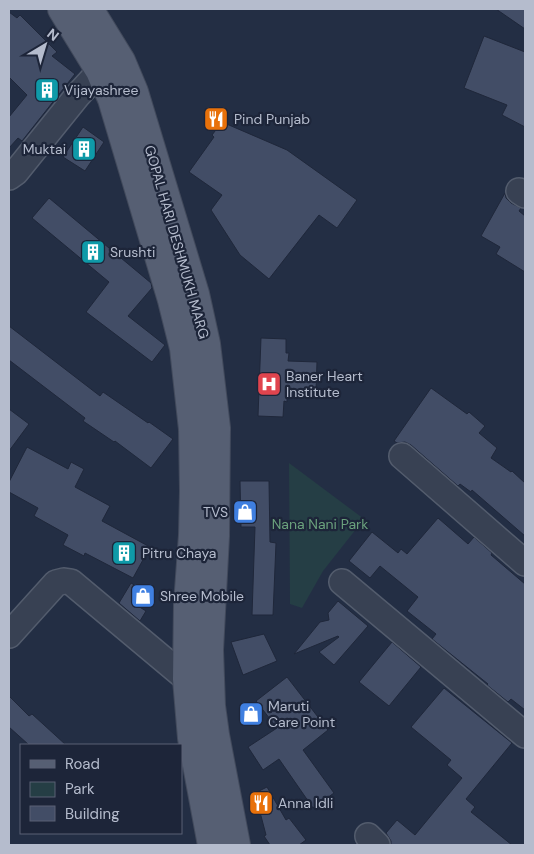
<svg xmlns="http://www.w3.org/2000/svg" width="534" height="854" viewBox="0 0 534 854" font-family="'DM Sans',sans-serif">
  <style>
    .green { fill: #253e45 }
    .building { fill: #424d66; stroke: #1f273a }
    .lines { fill: none; stroke-linecap: round; stroke-linejoin: round }
    .minor-casing { stroke: #535c6d; stroke-width: 28 }
    .major-casing { stroke: #424a5c; stroke-width: 30 }
    .minor { stroke: #384153; stroke-width: 25 }
    .major { stroke: #565f73; stroke-width: 28 }
    .labels { text-anchor: middle; stroke-width: 4.5; stroke-linejoin: round; paint-order: stroke }
    .poi-label { font-size: 14px; fill: #b5bccd; stroke: #1d2539; text-anchor: start }
    .street-label { font-size: 14px; fill: #b5bccd; stroke: #1d2539 }
    .park-label { font-size: 14px; fill: #6aa07c; stroke: #1d2539 }
  </style>
  <rect width="100%" height="100%" fill="#232e44"/>
  <path class="green" d="M289,463L364,519L323,571L302,608L290,604Z"/>
  <path class="building" d="M496,9H525V29Z
    M9,12L17,18L20,15L57,52L52,56L75,74L22,141L18,138L9,148V117L27,95L9,77Z
    M484,36L525,52V127L502,115L507,105L464,88Z
    M222,122L287,150L357,200L337,228L319,215L269,279L240,255L211,210L222,195L189,172L214,137L212,135Z
    M83,127L104,142L85,171L63,157Z
    M505,193L506,198L511,203L521,208L519,211L525,216V272L496,254L500,247L481,236Z
    M49,198L151,283L152,288L128,316L165,345L152,362L86,312L109,282L32,218Z
    M9,326L100,396L103,392L148,423L149,422L173,439L151,468L115,441L114,442L83,421L85,418L9,360Z
    M261,338L286,339V353H289L288,361L317,362L316,391L287,390V402L284,401L283,417L258,416Z
    M431,388L467,414L469,412L485,426L479,433L497,448L491,458L511,472L512,471L525,483V536L472,490L471,492L460,484L458,486L411,445L405,442L397,443L394,441Z
    M9,409L29,424L9,451Z
    M27,447L68,469L71,462L84,469L75,487L110,506L102,521L150,547L133,578L85,553L84,556L63,545L68,535L34,516L38,508L9,492V482Z
    M240,481H269L270,542L276,543L273,615H252L255,527H241Z
    M438,518L468,544L474,537L492,553L491,555L525,584V710L511,699L508,702L487,685L488,684L432,639L436,634L407,611L418,597L380,566L370,578L349,561L372,532L398,553L401,549L407,554Z
    M131,583L146,592L138,606L146,611L140,621L119,603Z
    M338,601L368,626L334,665L319,652L339,637L338,636L294,654L320,622L329,620L328,613Z
    M264,634L277,661L243,675L231,642Z
    M392,642L421,667L389,706L359,682Z
    M287,677L328,730L303,750L334,793L313,808L279,759L263,770L248,747L277,728L256,701Z
    M444,688L512,743L466,799L475,807L471,812L512,845H391V841L386,833L397,820L415,835L462,778L447,765L451,760L411,727Z
    M9,696L29,716L32,714L66,745H29L9,727Z
    M267,787L286,820L289,818L306,840L299,845H270L264,836L266,835L255,793Z"/>
  <g class="lines">
    <defs>
      <path id="minor" d="M9,177L16,172L78,95L100,71
        M519,191L525,195
        M402,456L525,563
        M342,582L525,735
        M9,635L56,583L64,581L71,582L187,679
        M368,836L377,845"/>
      <path id="major" d="M62,9L100,71L112,99L172,300L184,348L193,429L194,491L193,535L188,604L187,679L192,738L212,845
        M89,9L121,61L134,92L195,294L206,344L216,428L215,536L209,650L211,706L215,735L236,845"/>
    </defs>
    <use href="#minor" class="minor-casing"/>
    <use href="#major" class="major-casing"/>
    <use href="#minor" class="minor"/>
    <use href="#major" class="major"/>
  </g>
  <defs>
    <symbol id="building-square" viewBox="-11 -11 22 22"><rect x="-9" y="-9" width="18" height="18" rx="4" fill="#0f9aa8" stroke="#1d2539"/><path d="M-4-6H4V6H1V3H-1V6H-4ZM-2.5-4.3h1.7v1.8h-1.7ZM.8-4.3h1.7v1.8H.8ZM-2.5-1h1.7V.8h-1.7ZM.8-1h1.7V.8H.8Z" fill="#fff"/></symbol>
    <symbol id="restaurant-square" viewBox="-11 -11 22 22"><rect x="-9" y="-9" width="18" height="18" rx="4" fill="#e8710a" stroke="#1d2539"/><path d="M-5-6h1v4h1v-4h1v4h1v-4h1v5L-1.5 .5V6h-2V.5L-5-1ZM5-6V6H3V1.5H1.5Q1.5-4 5-6Z" fill="#fff"/></symbol>
    <symbol id="hospital-square" viewBox="-11 -11 22 22"><rect x="-9" y="-9" width="18" height="18" rx="4" fill="#e0444e" stroke="#1d2539"/><path d="M-5-5h3v3.5h4V-5h3V5h-3V1.5h-4V5h-3Z" fill="#fff"/></symbol>
    <symbol id="shop-square" viewBox="-11 -11 22 22"><rect x="-9" y="-9" width="18" height="18" rx="4" fill="#3f7fe0" stroke="#1d2539"/><path d="M-5-2.5h2.3a2.7 3.5 0 0 1 5.4 0H5L5.5 6h-11ZM-1.5-2.5h3a1.5 2.3 0 0 0-3 0Z" fill="#fff"/></symbol>
  </defs>
  <g fill-rule="evenodd">
    <use href="#building-square" x="33" y="76" width="28" height="28"/>
    <use href="#restaurant-square" x="202" y="105" width="28" height="28"/>
    <use href="#building-square" x="70" y="135" width="28" height="28"/>
    <use href="#building-square" x="79" y="238" width="28" height="28"/>
    <use href="#hospital-square" x="255" y="370" width="28" height="28"/>
    <use href="#shop-square" x="231" y="498" width="28" height="28"/>
    <use href="#building-square" x="110" y="539" width="28" height="28"/>
    <use href="#shop-square" x="129" y="582" width="28" height="28"/>
    <use href="#shop-square" x="237" y="700" width="28" height="28"/>
    <use href="#restaurant-square" x="247" y="789" width="28" height="28"/>
  </g>
  <g class="labels">
    <g class="poi-label">
      <text x="64" y="95">Vijayashree</text>
      <text x="234" y="124">Pind Punjab</text>
      <text x="66" y="154" text-anchor="end">Muktai</text>
      <text x="110" y="257">Srushti</text>
      <text x="286" y="381">Baner Heart<tspan x="286" dy="16">Institute</tspan></text>
      <text x="228" y="517" text-anchor="end">TVS</text>
      <text x="142" y="558">Pitru Chaya</text>
      <text x="160" y="601">Shree Mobile</text>
      <text x="268" y="711">Maruti<tspan x="268" dy="16">Care Point</tspan></text>
      <text x="278" y="808">Anna Idli</text>
    </g>
    <g class="street-label">
      <text transform="translate(177 242) rotate(74)" y="5">GOPAL HARI DESHMUKH MARG</text>
    </g>
    <g class="park-label">
      <text x="320" y="529">Nana Nani Park</text>
    </g>
  </g>
  <rect width="534" height="854" fill="none" stroke="#b5bccd" stroke-width="20"/>
  <rect x="20" y="744" width="162" height="90" fill="#1d2539" stroke="#5a6174"/>
  <rect x="30" y="760" width="25" height="8" fill="#565f73" stroke="#5a6174"/>
  <text x="65" y="769" font-size="15" fill="#b5bccd">Road</text>
  <rect x="30" y="782" width="25" height="15" fill="#253e45" stroke="#5a6174"/>
  <text x="65" y="794" font-size="15" fill="#b5bccd">Park</text>
  <rect x="30" y="806" width="25" height="15" fill="#424d66" stroke="#5a6174"/>
  <text x="65" y="819" font-size="15" fill="#b5bccd">Building</text>
  <g transform="translate(45 45) rotate(38)" stroke="#1d2539" stroke-width="4" paint-order="stroke">
  <path d="M0-4L9 19L0 12L-9 19Z" fill="#b5bccd"/>
  <text y="-8" font-size="14" font-weight="bold" text-anchor="middle" fill="#b5bccd">N</text>
  </g>
</svg>
